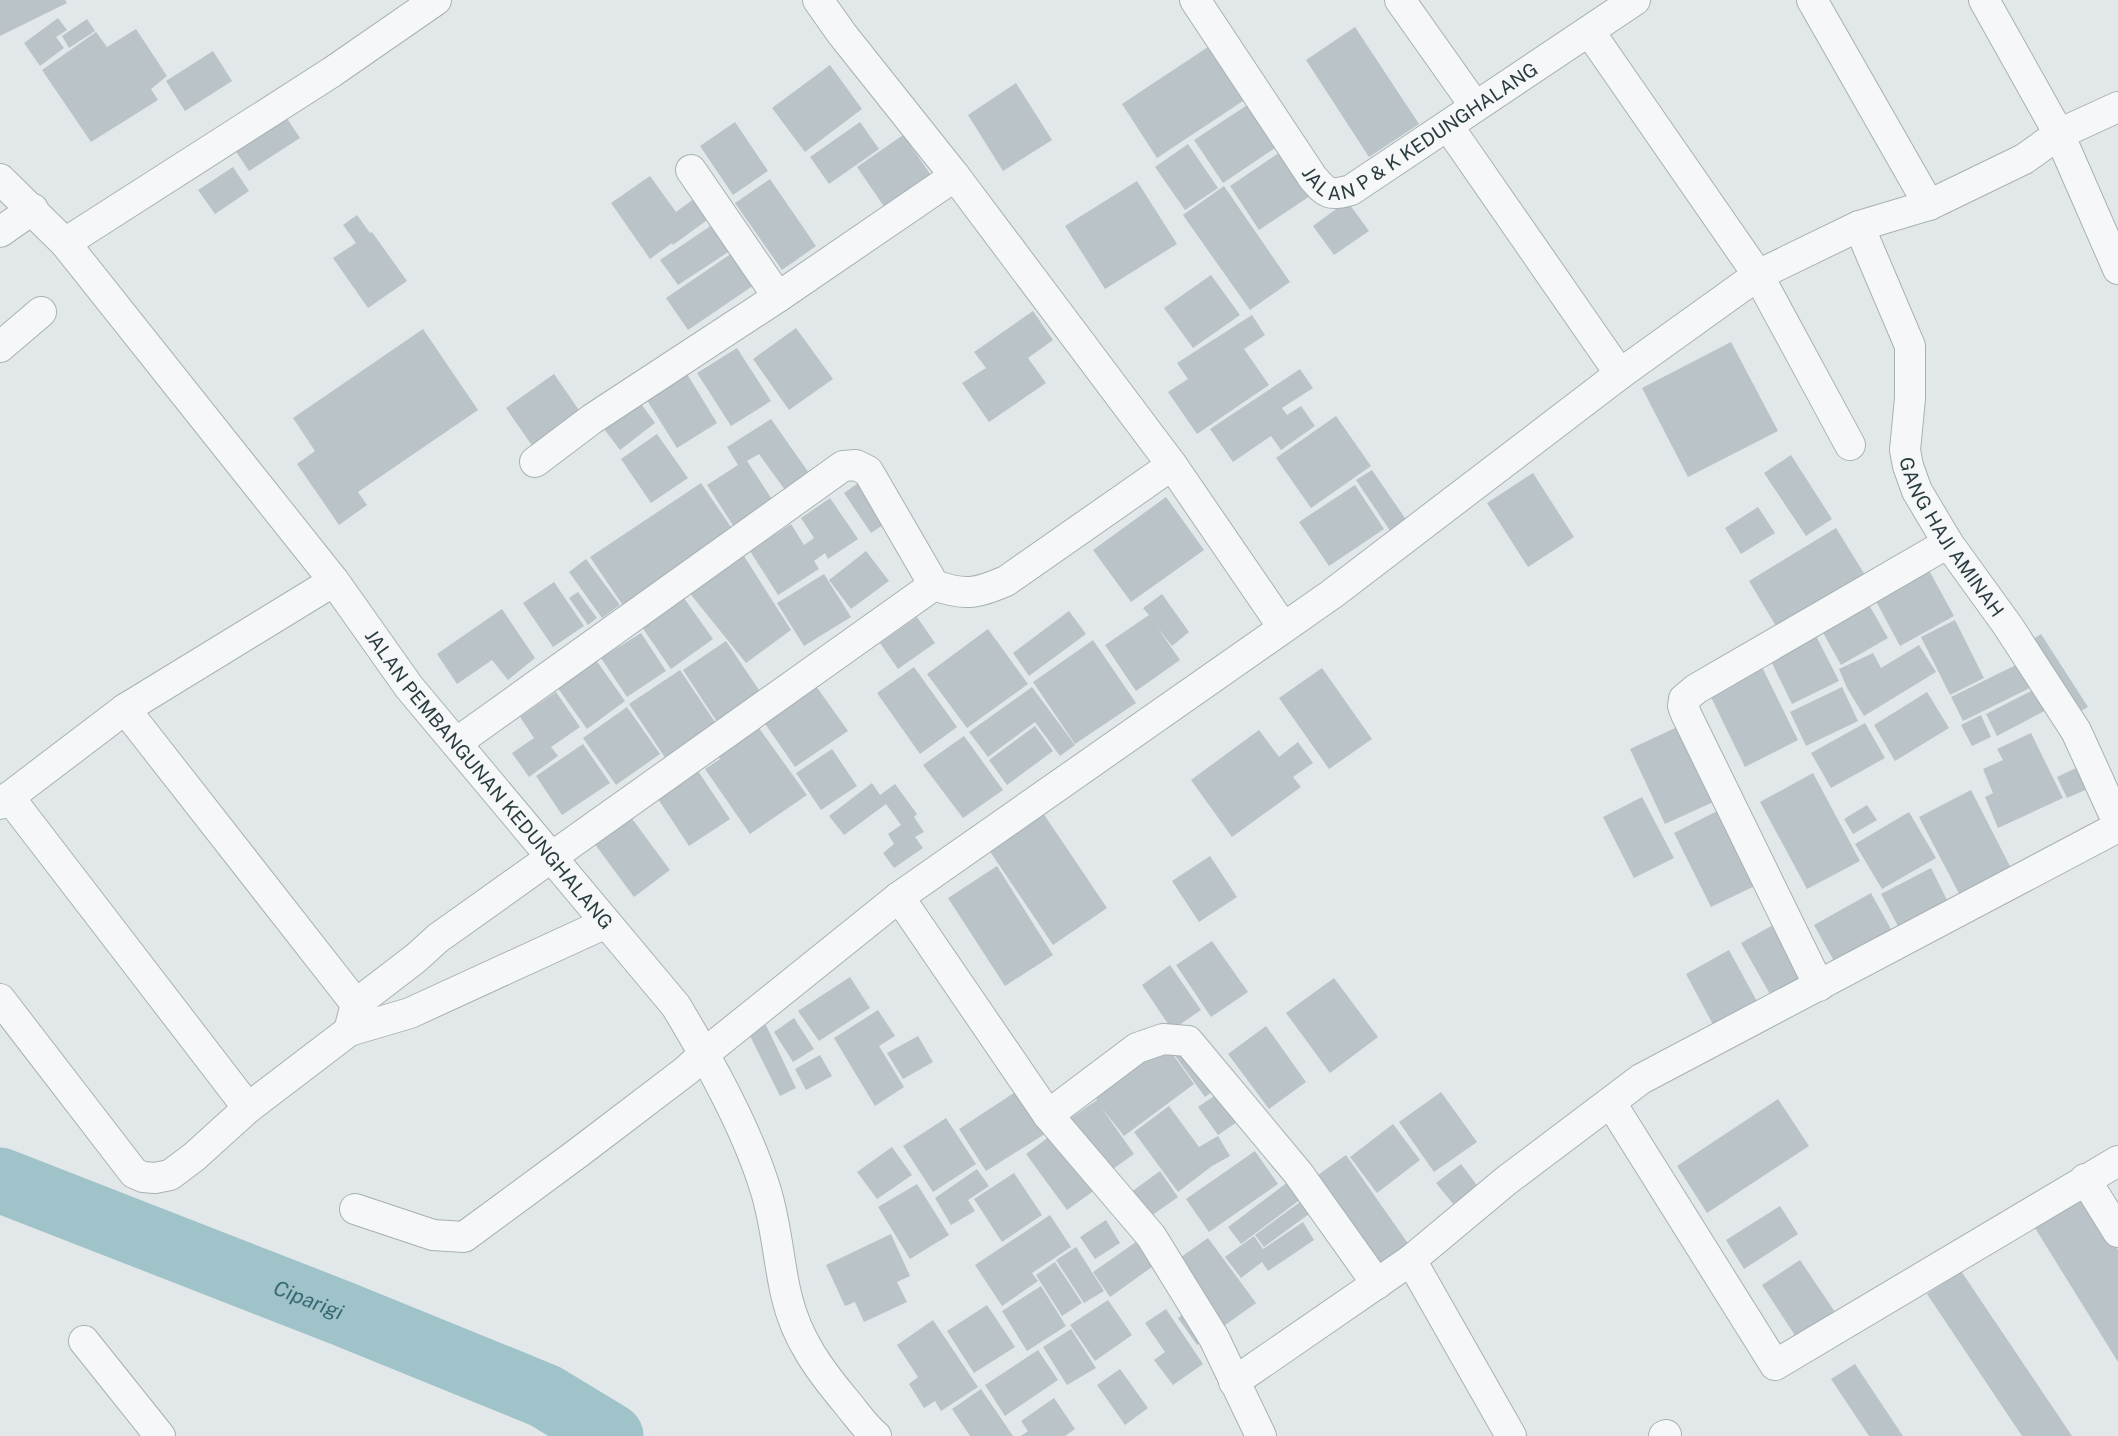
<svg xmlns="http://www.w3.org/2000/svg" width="2118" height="1436" viewBox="0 0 2118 1436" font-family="'Public Sans',sans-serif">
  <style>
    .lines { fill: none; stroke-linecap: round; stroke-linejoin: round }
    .river { stroke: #9fc3c8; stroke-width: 65 }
    .building { fill: #bac3c7 }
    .minor-casing { stroke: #a7b1b4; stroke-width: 32 }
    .minor { stroke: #f5f7f8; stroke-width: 30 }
    .labels { text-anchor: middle; stroke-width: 5; stroke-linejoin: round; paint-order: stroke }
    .street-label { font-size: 19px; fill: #2b3c41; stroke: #f2f6f7 }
    .water-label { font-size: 21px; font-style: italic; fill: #376a74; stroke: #f2f6f7 }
  </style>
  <rect width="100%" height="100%" fill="#e2e8ea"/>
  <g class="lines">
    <path class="river" id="s1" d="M0,1180L341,1313L545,1396L611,1436"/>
  </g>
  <path class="building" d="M0,0H65L67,3L0,36Z
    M58,18L67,30L56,37L64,48L40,66L24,43Z
    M87,19L95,31L69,48L62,36Z
    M1355,27L1419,124L1369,157L1306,60Z
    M136,29L167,76L151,89L158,100L91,142L42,70L96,32L107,47Z
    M1217,41L1252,95L1157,158L1122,104Z
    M213,51L232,81L185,111L166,81Z
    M830,65L862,109L805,152L772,108Z
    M1016,83L1052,140L1003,171L968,115Z
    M1252,102L1281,144L1223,183L1194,140Z
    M284,114L300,138L249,171L233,147Z
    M735,122L768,171L733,195L700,146Z
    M860,122L879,149L829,184L810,157Z
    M903,135L931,175L885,208L857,167Z
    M1188,144L1218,188L1185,210L1155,167Z
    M1289,146L1319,190L1259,230L1230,186Z
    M233,167L249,191L215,214L198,190Z
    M650,176L676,212L703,192L718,212L673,245L672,243L650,259L611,203Z
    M770,179L816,246L782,270L735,203Z
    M1137,181L1177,244L1105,289L1065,226Z
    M1224,186L1290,282L1250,310L1183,215Z
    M1347,201L1369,231L1334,255L1313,226Z
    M357,215L370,233L372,232L407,281L368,308L333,258L356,243L343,225Z
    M718,221L736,247L678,285L660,260Z
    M741,247L763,279L688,330L666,298Z
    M1211,275L1240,315L1193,348L1164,308Z
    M1033,311L1053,340L1028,358L1046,383L989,422L962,383L986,368L974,352Z
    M1252,315L1265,335L1244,349L1269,385L1197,434L1168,392L1188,379L1177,363Z
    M796,328L833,379L789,410L753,359Z
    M423,329L478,410L358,492L367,505L339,525L297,464L315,451L293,418Z
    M1731,342L1778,431L1688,477L1642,388Z
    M737,348L771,401L731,426L697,373Z
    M684,369L717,423L677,448L643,394Z
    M1300,369L1313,388L1282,408L1287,415L1301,406L1315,426L1281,450L1271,436L1233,462L1210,429Z
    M554,374L581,413L533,447L506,408Z
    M634,394L655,423L620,450L598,421Z
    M1336,416L1371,466L1311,508L1276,458Z
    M771,419L809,473L785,490L759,454L747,461L775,504L736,530L707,485L738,465L727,447Z
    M657,434L688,478L651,503L621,459Z
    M1791,455L1832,519L1806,536L1764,473Z
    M1372,470L1407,521L1391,532L1356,480Z
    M1533,473L1574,537L1528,567L1487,503Z
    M701,483L735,533L624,607L590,557Z
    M858,483L886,523L871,533L844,493Z
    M1355,485L1384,529L1329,566L1299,522Z
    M1166,497L1204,550L1131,602L1093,550Z
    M830,498L858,539L828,559L825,553L814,561L819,569L778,595L750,551L791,524L804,545L814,538L801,518Z
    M1758,507L1775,533L1741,554L1725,528Z
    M1836,528L1870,583L1782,636L1749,581Z
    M739,548L791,630L746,663L684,586Z
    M866,551L889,581L851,609L829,580Z
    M586,559L620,605L602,618L569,572Z
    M1925,563L1954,616L1900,646L1871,592Z
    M824,574L851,617L804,646L777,603Z
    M554,582L584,626L553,647L523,603Z
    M679,591L713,639L671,669L637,620Z
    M578,592L597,618L588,625L569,598Z
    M1162,594L1189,632L1172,646L1157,627L1180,660L1136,691L1105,645L1149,615L1143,608Z
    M1864,596L1888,638L1841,665L1817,622Z
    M502,609L535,658L508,680L492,660L457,684L437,654Z
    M1069,611L1086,634L1029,676L1013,653Z
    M917,617L935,643L898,669L880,643Z
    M1955,620L1984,678L1950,695L1921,637Z
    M1812,628L1839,681L1792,704L1766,651Z
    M988,629L1028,684L967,728L927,674Z
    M641,633L666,671L627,697L601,658Z
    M2041,634L2088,707L2070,717L2025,645Z
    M1093,640L1136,703L1075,744L1033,682Z
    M726,641L761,693L717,722L683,670Z
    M1919,645L1936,672L1864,716L1847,688L1839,669L1873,653L1881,668Z
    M2028,659L2040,683L1963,721L1951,697Z
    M596,660L625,701L587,729L557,687Z
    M914,667L957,727L920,754L877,693Z
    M1762,667L1798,740L1745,767L1709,693Z
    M1322,668L1372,739L1329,769L1279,698Z
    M680,670L717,725L666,759L629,704Z
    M811,679L848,731L795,767L759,715Z
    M1032,687L1075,745L1060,756L1035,722L988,757L969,732Z
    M1842,687L1858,721L1806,746L1790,712Z
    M2037,688L2048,709L1997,736L1986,714Z
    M556,692L580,727L551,747L558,756L529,777L512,753L534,738L520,717Z
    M1927,692L1949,728L1895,761L1874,725Z
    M627,707L660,754L616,785L583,738Z
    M1981,715L1991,737L1972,746L1961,725Z
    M751,717L807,795L750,834L705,769L720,759L711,745Z
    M1688,722L1722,798L1665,824L1630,749Z
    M1865,723L1885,758L1831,788L1811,753Z
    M1035,726L1053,751L1007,785L989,760Z
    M1259,730L1279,757L1298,742L1313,763L1293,777L1301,787L1232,837L1191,780Z
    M2031,733L2063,798L1998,828L1985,797L1993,793L1983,769L2003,760L1997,749Z
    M964,736L1003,790L963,818L923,765Z
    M583,744L610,783L562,815L536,776Z
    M832,749L857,786L821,810L796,773Z
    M2089,762L2099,784L2067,798L2057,777Z
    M696,768L730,819L689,846L656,796Z
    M1813,773L1860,861L1807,889L1760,802Z
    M872,783L880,795L895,784L917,814L914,817L924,832L915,837L923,848L894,868L883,853L894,844L888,834L901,825L886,804L844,835L829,816Z
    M1971,790L2014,874L1963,901L1919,817Z
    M1642,797L1674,858L1634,878L1603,817Z
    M1867,805L1877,820L1853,834L1844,819Z
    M1721,809L1759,884L1711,907L1674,833Z
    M1041,810L1107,908L1053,945L987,847Z
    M1909,812L1936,858L1882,889L1855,844Z
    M630,816L670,870L634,897L594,843Z
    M1210,856L1237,897L1199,922L1172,881Z
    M997,866L1053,955L1005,986L948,898Z
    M1931,868L1948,902L1899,928L1881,894Z
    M1871,893L1896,938L1839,970L1814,925Z
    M1773,925L1807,984L1775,1003L1741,943Z
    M1212,941L1248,992L1211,1017L1176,965Z
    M1729,950L1760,1007L1716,1030L1686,974Z
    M1170,965L1201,1010L1172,1030L1142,985Z
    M850,977L870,1008L819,1041L798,1011Z
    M1334,978L1378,1037L1330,1073L1286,1013Z
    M878,1010L895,1036L879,1046L904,1087L875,1106L834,1038Z
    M794,1018L814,1049L793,1062L774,1032Z
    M766,1025L796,1088L780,1096L749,1034Z
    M1266,1026L1306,1082L1269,1109L1228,1054Z
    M918,1036L933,1062L903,1079L887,1053Z
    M1186,1043L1219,1087L1205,1097L1173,1053Z
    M1166,1045L1194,1084L1124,1136L1101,1107L1134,1154L1106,1174L1068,1120L1097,1100L1096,1098Z
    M820,1055L832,1076L806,1090L795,1069Z
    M1020,1089L1048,1132L986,1171L959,1129Z
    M1220,1092L1240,1120L1218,1135L1198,1107Z
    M1441,1092L1477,1142L1434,1172L1399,1122Z
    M1778,1099L1809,1146L1707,1213L1677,1166Z
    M1169,1106L1199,1147L1218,1136L1230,1156L1212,1166L1178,1192L1134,1132Z
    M946,1118L976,1164L933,1192L903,1146Z
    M1393,1124L1420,1160L1377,1193L1350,1157Z
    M1058,1130L1099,1187L1067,1210L1026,1154Z
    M892,1147L912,1175L877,1199L857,1172Z
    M1255,1151L1278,1184L1209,1232L1186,1199Z
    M1346,1155L1414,1252L1375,1280L1308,1182Z
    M1461,1164L1482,1192L1458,1210L1436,1183Z
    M977,1169L989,1186L968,1200L975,1211L951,1225L935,1198Z
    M1160,1171L1178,1197L1141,1223L1123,1198Z
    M1014,1173L1042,1215L1002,1242L974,1199Z
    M1296,1176L1309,1193L1241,1244L1228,1227Z
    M917,1184L949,1235L910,1259L878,1207Z
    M2085,1197L2118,1250V1362L2035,1228Z
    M1300,1202L1309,1214L1264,1247L1255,1235Z
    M1780,1206L1798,1234L1744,1269L1726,1240Z
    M1050,1215L1071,1247L1032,1273L1038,1281L1002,1306L975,1265Z
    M1106,1220L1120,1243L1095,1259L1080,1237Z
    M1303,1222L1314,1240L1268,1271L1262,1262L1241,1278L1225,1257L1254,1236L1263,1249Z
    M891,1234L910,1276L897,1282L907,1302L864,1322L855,1302L845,1306L826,1265Z
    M1146,1235L1163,1259L1110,1297L1093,1272Z
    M1208,1238L1256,1303L1221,1328L1174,1262Z
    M1076,1247L1104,1291L1084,1303L1056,1260Z
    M1800,1260L1839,1318L1800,1343L1762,1285Z
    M1055,1262L1082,1303L1062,1316L1036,1275Z
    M1961,1271L2072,1436H2022L1927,1294Z
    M1041,1286L1066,1326L1027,1351L1002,1311Z
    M1108,1300L1132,1335L1095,1361L1070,1325Z
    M987,1305L1015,1347L974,1373L947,1331Z
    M1166,1309L1203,1364L1173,1385L1154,1360L1165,1352L1145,1323Z
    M1190,1309L1210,1336L1197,1345L1178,1318Z
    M933,1320L978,1387L941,1411L935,1401L924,1408L909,1384L918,1377L897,1345Z
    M1071,1329L1096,1368L1067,1385L1043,1347Z
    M1038,1350L1058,1380L1005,1416L985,1385Z
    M1855,1364L1903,1436H1869L1831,1379Z
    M1120,1369L1148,1408L1125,1425L1097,1385Z
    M981,1389L1013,1436H970L952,1409Z
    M1054,1398L1075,1429L1065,1436H1021L1028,1431L1021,1421Z"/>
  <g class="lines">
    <defs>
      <g id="minor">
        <path d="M818,0L842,34L955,176L1172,465L1283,627"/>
        <path id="s2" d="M1195,0L1313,178C1327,194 1329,196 1351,190L1635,0"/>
        <path d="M1400,0L1475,106"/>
        <path d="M1812,0L1929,205"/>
        <path d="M1984,0L2059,134L2118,269"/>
        <path d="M1589,31L1758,275L1850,445"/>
        <path d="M1448,126L1620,374"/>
        <path d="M691,170L778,297"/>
        <path id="s3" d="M0,179L65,243L334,581L409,687L676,1006C709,1061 746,1127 765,1188C777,1225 778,1262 787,1298C797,1340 821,1372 848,1404C857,1415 865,1427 876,1436"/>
        <path id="s4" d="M1859,226L1910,346V398L1905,450L1908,466L1917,491L1948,543L2008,626L2076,731L2118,823"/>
        <path d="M0,232L33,209"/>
        <path d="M65,243L332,72L436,0"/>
        <path d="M0,347L41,312"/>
        <path d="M535,462L592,419L778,297L955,176"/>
        <path d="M125,709L356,1004"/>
        <path d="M456,743L843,466L856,465L868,471L934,585C965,596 976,594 1006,581L1172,465"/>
        <path d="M9,797L248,1108"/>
        <path d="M0,804L125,709L334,581"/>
        <path d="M899,897L1048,1115L1151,1236L1214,1338L1261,1436"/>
        <path d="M1819,986L1686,714L1683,706L1684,699L1696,689L1948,543"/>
        <path d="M0,999L134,1173L143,1177L155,1178L170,1175L194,1157L248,1108L349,1031L356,1004L416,958L438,938L934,585"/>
        <path d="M349,1031L410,1013L606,923"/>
        <path d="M1611,1103L1775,1365L2118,1161"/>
        <path d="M1048,1115L1137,1048L1163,1039L1188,1041L1298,1173L1377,1284"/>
        <path d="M2085,1179L2118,1232"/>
        <path d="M355,1209L433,1235L464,1237L578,1153L687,1070L705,1053L899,897L1332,594L1620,374L1758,275L1859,226L1929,205L2024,159L2059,134L2118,107"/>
        <path d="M1411,1260L1511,1436"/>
        <path d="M84,1341L160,1436"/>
        <path d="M1234,1382L1411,1260L1507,1180L1641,1079L2118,827"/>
        <path d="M1664,1436L1666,1435"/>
      </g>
    </defs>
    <use href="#minor" class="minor-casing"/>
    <use href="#minor" class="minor"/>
  </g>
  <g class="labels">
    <g class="street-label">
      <text dy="7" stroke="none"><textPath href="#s2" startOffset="341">JALAN P &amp; K KEDUNGHALANG</textPath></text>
      <text dy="7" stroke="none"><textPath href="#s4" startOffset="334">GANG HAJI AMINAH</textPath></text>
      <text dy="7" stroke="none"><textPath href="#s3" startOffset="775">JALAN PEMBANGUNAN KEDUNGHALANG</textPath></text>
    </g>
    <g class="water-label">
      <text dy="7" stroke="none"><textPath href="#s1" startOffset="331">Ciparigi</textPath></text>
    </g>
  </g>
</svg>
